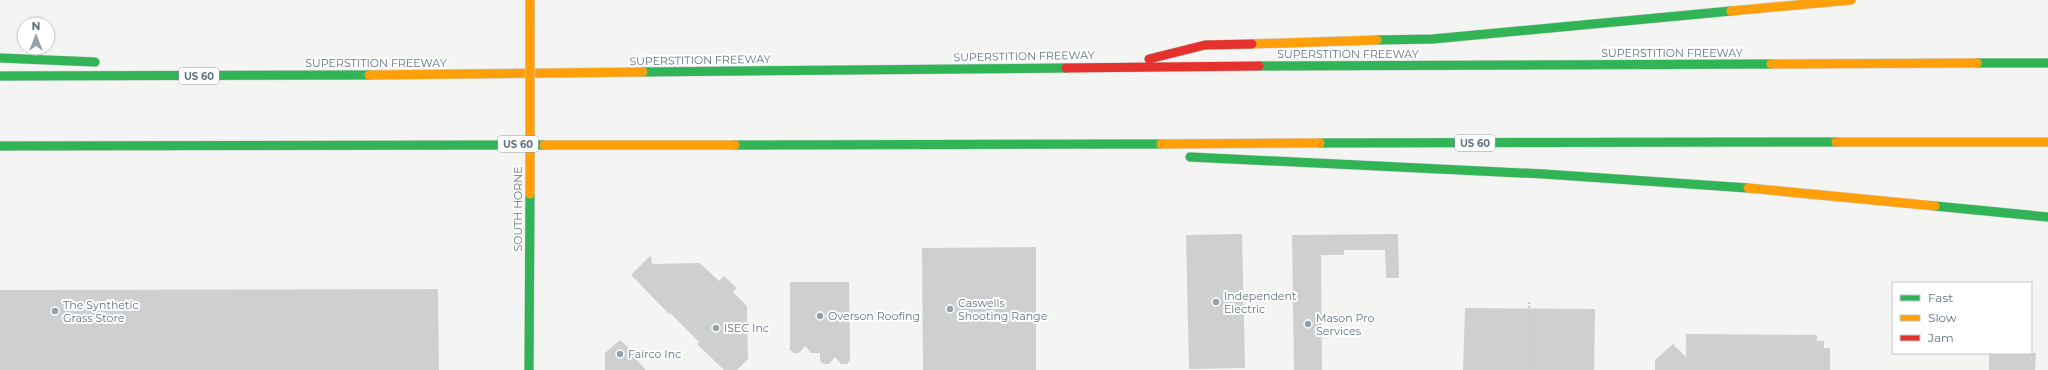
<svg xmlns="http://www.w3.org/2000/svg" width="2048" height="370" viewBox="0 0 2048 370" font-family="Montserrat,sans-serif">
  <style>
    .building { fill: #ced0d0 }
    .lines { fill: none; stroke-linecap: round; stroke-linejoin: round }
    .fast-casing { stroke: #d0d2d2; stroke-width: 10 }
    .slow-casing { stroke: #d0d2d2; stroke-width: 10 }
    .jam-casing { stroke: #d0d2d2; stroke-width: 10 }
    .path { stroke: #c9caca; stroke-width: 2.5; stroke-dasharray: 2 2; stroke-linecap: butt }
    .fast { stroke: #30b455; stroke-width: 9 }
    .slow { stroke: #ff9f0a; stroke-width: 9 }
    .jam { stroke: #e5322d; stroke-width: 9 }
    .slow-bridge-casing { stroke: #d0d2d2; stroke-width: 10; stroke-linecap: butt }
    .slow-bridge { stroke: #ff9f0a; stroke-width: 9 }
    .poi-dot { fill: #95a1aa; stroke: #fff; stroke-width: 1.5 }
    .labels { text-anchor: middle; stroke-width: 4; stroke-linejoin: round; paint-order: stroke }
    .shield { fill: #fff; stroke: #919ea8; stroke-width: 1 }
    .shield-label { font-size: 10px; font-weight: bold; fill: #627583 }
    .street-label { font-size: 11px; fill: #627583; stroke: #fff }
    .poi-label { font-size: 11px; fill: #627583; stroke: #fff; text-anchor: start }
  </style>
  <rect width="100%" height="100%" fill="#f4f4f2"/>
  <path class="building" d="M1242,234L1245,368L1189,369L1186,235Z
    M1398,234L1399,278H1386L1385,250H1344V255H1321L1322,370H1294L1292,235Z
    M1036,247V370H923L922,248Z
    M651,255L652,264L700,263L719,281L724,276L737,288L733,292L747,306L748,359L737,370H724L697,344L699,342L670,313L669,314L631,275Z
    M790,282H849L850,360L847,364H841L835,357L829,364H824L820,361V353H811L805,346L799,353H794L790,350Z
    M438,289L439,370H0V290Z
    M1465,308L1595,309L1594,370H1463Z
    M1686,334L1817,335V341H1824V348H1830V370H1655V360L1673,344L1686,357Z
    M620,340L636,355L634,357L646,370H605V353Z
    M1989,353H2036L2035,370H1989Z"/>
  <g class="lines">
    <defs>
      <path id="fast" d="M1377,40L1433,39L1731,11
        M0,58L95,62
        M1977,63H2048
        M1259,66L1771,64
        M643,72L1066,68
        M0,76L369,75
        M1320,143L1836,142
        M735,145L1161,144
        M0,146L544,145
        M1190,157L1544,174L1748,188
        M1935,206L2048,217
        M529,370L530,194"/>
      <path id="slow" d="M530,0V18
        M1731,11L1851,0
        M1252,44L1377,40
        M1771,64L1977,63
        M369,75L643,72
        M1836,142H2048
        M1161,144L1320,143
        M544,145H735
        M1748,188L1935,206"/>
      <path id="jam" d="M1149,59L1205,45L1252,44
        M1066,68L1259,66"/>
    </defs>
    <use href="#fast" class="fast-casing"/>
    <use href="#slow" class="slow-casing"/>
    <use href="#jam" class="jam-casing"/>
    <path class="path" d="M1529,302V370"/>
    <use href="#fast" class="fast"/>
    <use href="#slow" class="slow"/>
    <use href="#jam" class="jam"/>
    <defs>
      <path id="slow-bridge" d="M530,18V194"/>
    </defs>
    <use href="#slow-bridge" class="slow-bridge-casing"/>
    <use href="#slow-bridge" class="slow-bridge"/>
  </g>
  <g class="poi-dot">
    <circle cx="1216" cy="302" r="4"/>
    <circle cx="950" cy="309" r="4"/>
    <circle cx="55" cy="311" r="4"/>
    <circle cx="820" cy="316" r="4"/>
    <circle cx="1308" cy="324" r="4"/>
    <circle cx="716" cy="328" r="4"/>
    <circle cx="620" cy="354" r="4"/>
  </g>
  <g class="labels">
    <g class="shield">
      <rect x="179" y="68" width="40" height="16" rx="3"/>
      <rect x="1455" y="135" width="40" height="16" rx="3"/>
      <rect x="498" y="136" width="40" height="16" rx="3"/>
    </g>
    <g class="shield-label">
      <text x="199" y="80">US 60</text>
      <text x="1475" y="147">US 60</text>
      <text x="518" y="148">US 60</text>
    </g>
    <g class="street-label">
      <text x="1672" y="57">SUPERSTITION FREEWAY</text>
      <text x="1348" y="58">SUPERSTITION FREEWAY</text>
      <text transform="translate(1024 56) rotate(-1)" y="4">SUPERSTITION FREEWAY</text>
      <text transform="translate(700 60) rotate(-1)" y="4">SUPERSTITION FREEWAY</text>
      <text x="376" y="67">SUPERSTITION FREEWAY</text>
      <text transform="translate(518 209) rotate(-90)" y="4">SOUTH HORNE</text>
    </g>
    <g class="poi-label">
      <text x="1224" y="300">Independent<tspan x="1224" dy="13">Electric</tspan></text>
      <text x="958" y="307">Caswells<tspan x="958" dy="13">Shooting Range</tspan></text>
      <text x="63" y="309">The Synthetic<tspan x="63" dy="13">Grass Store</tspan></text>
      <text x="828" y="320">Overson Roofing</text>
      <text x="1316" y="322">Mason Pro<tspan x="1316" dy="13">Services</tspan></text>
      <text x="724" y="332">ISEC Inc</text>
      <text x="628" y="358">Fairco Inc</text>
    </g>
  </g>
  <rect x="1892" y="282" width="140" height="72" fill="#ffffff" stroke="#c0c8cd"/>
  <rect x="1900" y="295" width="20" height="6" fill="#30b455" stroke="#c0c8cd"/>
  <text x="1928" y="302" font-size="12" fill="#627583">Fast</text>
  <rect x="1900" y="315" width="20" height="6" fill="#ff9f0a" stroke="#c0c8cd"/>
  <text x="1928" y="322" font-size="12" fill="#627583">Slow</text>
  <rect x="1900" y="335" width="20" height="6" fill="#e5322d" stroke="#c0c8cd"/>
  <text x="1928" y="342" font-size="12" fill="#627583">Jam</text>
  <g transform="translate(36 36)"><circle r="19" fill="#ffffff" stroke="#c0c8cd"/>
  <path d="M0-3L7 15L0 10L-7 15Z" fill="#95a1aa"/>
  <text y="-6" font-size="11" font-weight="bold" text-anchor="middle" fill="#627583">N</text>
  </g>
</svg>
